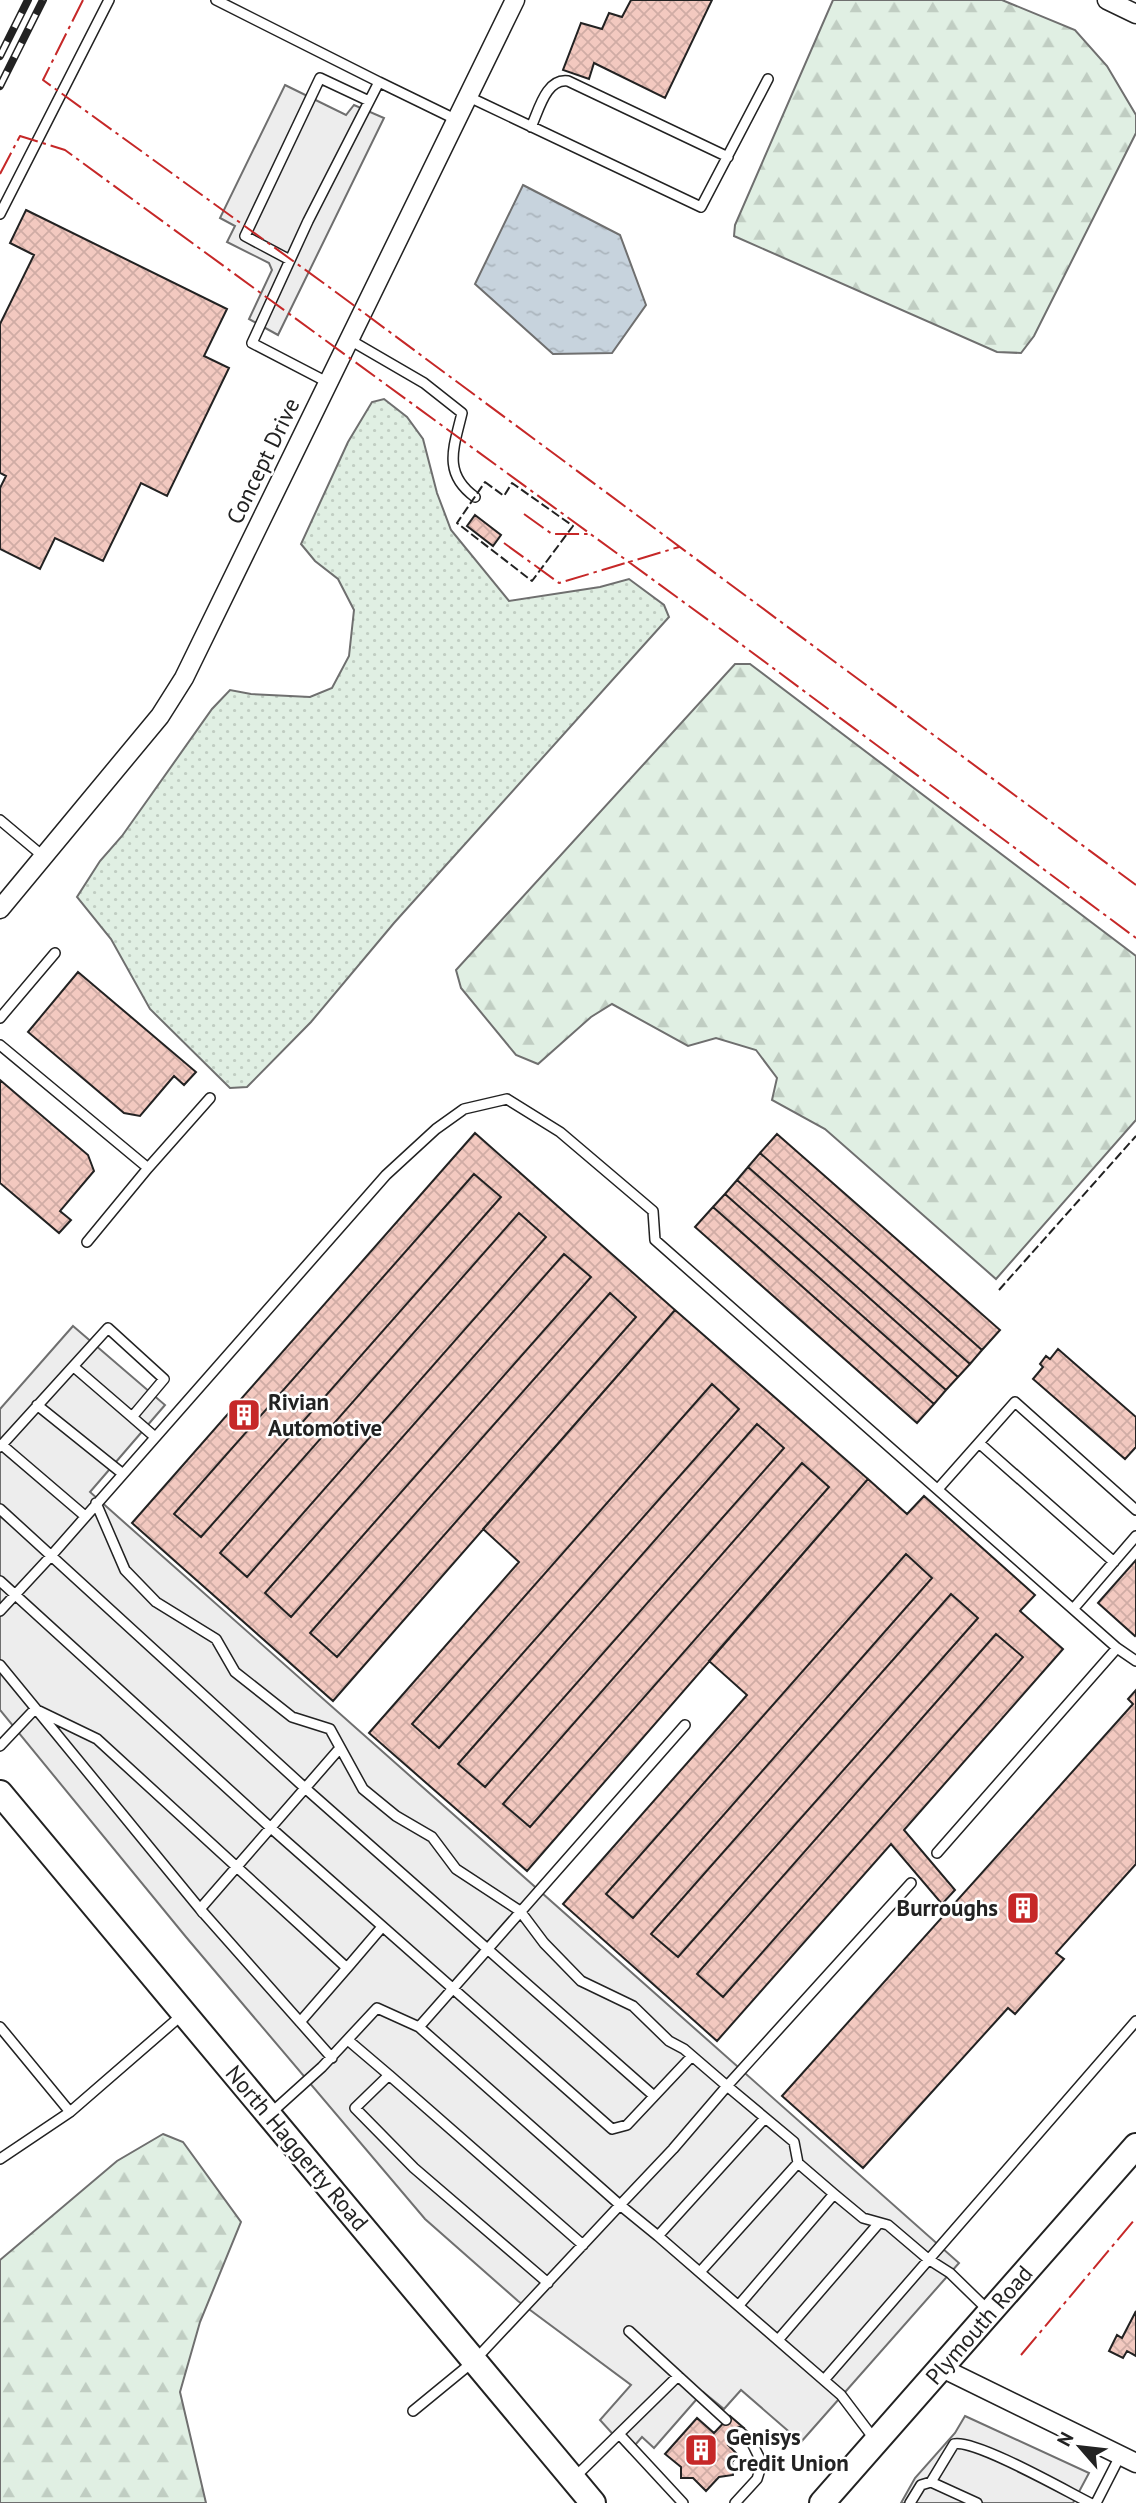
<svg xmlns="http://www.w3.org/2000/svg" width="1136" height="2503" viewBox="0 0 1136 2503" font-family="'PT Sans',sans-serif">
  <style>
    .grass { fill: url(#grass-dots); stroke: #6f6f6f; stroke-width: 2 }
    .forest { fill: url(#forest-firs); stroke: #6f6f6f; stroke-width: 2 }
    .parking { fill: #ededed; stroke: #6f6f6f; stroke-width: 2 }
    .water { fill: url(#water-ripples); stroke: #6f6f6f; stroke-width: 2 }
    .building { fill: url(#building-cross-hatch); stroke: #222; stroke-width: 2; fill-rule: evenodd }
    .lines { fill: none; stroke-linecap: round; stroke-linejoin: round }
    .lane-casing { stroke: #222; stroke-width: 12 }
    .street-casing { stroke: #222; stroke-width: 21 }
    .secondary-casing { stroke: #222; stroke-width: 28 }
    .lane { stroke: #fff; stroke-width: 9 }
    .street { stroke: #fff; stroke-width: 18 }
    .secondary { stroke: #fff; stroke-width: 24 }
    .rail-casing { stroke: #222; stroke-width: 8 }
    .rail { stroke: #fff; stroke-width: 5; stroke-dasharray: 16; stroke-linecap: butt }
    .fence { stroke: #222; stroke-width: 2; stroke-dasharray: 9 3.5; stroke-linecap: butt }
    .power { stroke: #c62828; stroke-width: 2; stroke-dasharray: 24 5 3.5 5; stroke-linecap: butt }
    .labels { text-anchor: middle; stroke-width: 5; stroke-linejoin: round; paint-order: stroke }
    .street-label { font-size: 23px; fill: #222; stroke: #fff }
    .poi-label { font-size: 23px; font-weight: bold; fill: #222; stroke: #fff; text-anchor: start }
  </style>
  <defs>
    <pattern id="grass-dots" width="8" height="8" patternUnits="userSpaceOnUse" patternTransform="scale(1.75)"><rect width="8" height="8" fill="#e0efe3"/><path d="M2 2h.1M6 6h.1" fill="none" stroke="#c0cdc2" stroke-width="1.8" stroke-linecap="round"/></pattern>
    <pattern id="forest-firs" width="22" height="20" patternUnits="userSpaceOnUse" patternTransform="scale(1.75)"><rect width="22" height="20" fill="#e0efe3"/><path d="M5 1l3.5 6h-7zM16 11l3.5 6h-7z" fill="#c0cdc2"/></pattern>
    <pattern id="water-ripples" width="26" height="14" patternUnits="userSpaceOnUse" patternTransform="scale(1.75)"><rect width="26" height="14" fill="#c7d3dd"/><path d="M2 4q2-2 4 0t4 0M15 11q2-2 4 0t4 0" fill="none" stroke="#abb5bd"/></pattern>
    <pattern id="building-cross-hatch" width="8" height="8" patternUnits="userSpaceOnUse" patternTransform="scale(1.75)"><rect width="8" height="8" fill="#f3c9c0"/><path d="M0 0l8 8M0 8l8-8" fill="none" stroke="#d0aca5"/></pattern>
  </defs>
  <rect width="100%" height="100%" fill="#fff"/>
  <path class="grass" d="M384,399L407,417L423,439L437,493L451,530L509,601L600,587L629,579L664,605L669,617L394,923L311,1022L247,1087L230,1088L150,1009L111,939L77,897L100,861L122,836L212,709L230,690L251,694L310,697L332,688L349,656L354,610L338,579L315,561L301,544L348,442L372,402Z"/>
  <path class="forest" d="M833,0H1002L1075,30L1107,66L1136,115V133L1034,336L1021,353L997,352L734,236L735,225Z
    M735,664H750L1136,956V1120L996,1279L825,1129L772,1100L777,1078L756,1050L716,1038L688,1046L612,1004L591,1017L538,1064L516,1055L461,988L456,970Z
    M163,2134L183,2142L241,2222L200,2322L180,2392L206,2503H0V2260L117,2161Z"/>
  <path class="parking" d="M285,85L346,115L354,105L384,118L278,335L249,319L272,270L269,263L227,242L235,226L220,218Z
    M73,1326L165,1405L90,1492L959,2263L801,2442L741,2390L724,2409L703,2392L654,2448L642,2437L629,2452L600,2420L631,2385L518,2301L425,2219L186,1937L0,1710V1409Z
    M965,2416L1089,2473L1073,2503H901L915,2478L955,2433Z"/>
  <path class="water" d="M523,185L620,235L646,305L612,353L553,354L475,284Z"/>
  <path class="building" d="M631,0H712L665,98L594,63L589,79L563,70L581,23L602,29L609,13L622,17Z
    M26,210L227,309L204,356L229,368L167,496L141,483L103,561L55,538L40,569L0,549V488L6,476L0,473V324L34,255L10,243Z
    M475,515L501,535L493,546L467,526Z
    M78,972L196,1072L184,1085L174,1076L140,1116L124,1113L28,1032Z
    M0,1080L88,1155L94,1171L60,1211L71,1220L59,1233L0,1183Z
    M475,1133L675,1310L333,1701L132,1523ZM474,1174L501,1197L201,1537L174,1514ZM519,1213L546,1237L247,1577L220,1553ZM564,1254L591,1277L291,1617L265,1593ZM610,1293L636,1317L337,1657L310,1633Z
    M777,1134L1000,1330L982,1350L760,1153Z
    M760,1153L982,1350L970,1364L748,1167Z
    M748,1167L970,1364L958,1377L737,1180Z
    M474,1174L501,1197L201,1537L174,1514Z
    M737,1180L958,1377L946,1390L725,1194Z
    M725,1194L946,1390L934,1404L713,1207Z
    M713,1207L934,1404L917,1423L695,1227Z
    M519,1213L546,1237L247,1577L220,1553Z
    M564,1254L591,1277L291,1617L265,1593Z
    M610,1293L636,1317L337,1657L310,1633Z
    M675,1310L868,1479L527,1871L369,1733L519,1562L483,1529ZM712,1384L739,1409L439,1748L412,1724ZM757,1424L784,1448L485,1787L458,1764ZM802,1463L829,1487L530,1827L503,1804Z
    M1058,1349L1136,1417V1447L1125,1459L1033,1379L1043,1367L1040,1364L1046,1356L1050,1359Z
    M712,1384L739,1409L439,1748L412,1724Z
    M757,1424L784,1448L485,1787L458,1764Z
    M802,1463L829,1487L530,1827L503,1804Z
    M868,1479L907,1514L924,1496L1035,1595L1020,1611L1063,1649L904,1830L955,1890L942,1904L891,1844L717,2041L563,1904L747,1695L709,1661ZM906,1554L932,1578L633,1918L606,1894ZM951,1594L978,1618L678,1957L651,1934ZM996,1634L1023,1657L723,1997L697,1974Z
    M906,1554L932,1578L633,1918L606,1894Z
    M1136,1560V1635L1135,1636L1098,1603Z
    M951,1594L978,1618L678,1957L651,1934Z
    M996,1634L1023,1657L723,1997L697,1974Z
    M1136,1690V1864L1056,1953L1064,1959L1015,2014L1008,2008L863,2168L782,2096L1133,1704L1128,1699Z
    M1136,2311V2356L1127,2351L1123,2358L1109,2351L1117,2335L1122,2338Z
    M730,2416L744,2428L728,2445L738,2455L732,2462L733,2475L719,2477L706,2491L693,2478H681V2467L665,2454L697,2418L714,2433Z"/>
  <g class="lines">
    <defs>
      <path id="lane" d="M216,0L379,82
        M469,97L701,207L768,79
        M531,127C539,110 546,78 568,81L728,157
        M0,214L109,0
        M290,260L245,236L320,78L369,101
        M350,340L424,383L462,413C454,447 442,473 475,497
        M329,383L252,343L308,221L379,82L457,120
        M0,820L44,857
        M0,1018L55,953
        M0,1045L148,1168L210,1098
        M87,1242L148,1168
        M74,1367L132,1417
        M37,1405L123,1474
        M979,1443L1114,1562
        M2,1445L85,1516
        M0,1447L108,1328L164,1379L132,1417L155,1437
        M938,1489L1015,1402L1136,1510
        M96,1503L125,1570L156,1602L216,1639L235,1672L292,1717L330,1729L363,1789L396,1816L432,1837L456,1869L520,1911L544,1943L581,1981L633,2006L669,2041L684,2049L727,2086L911,1883
        M0,1509L305,1788L654,2096
        M0,1581L271,1828L612,2129L627,2125L692,2056
        M1074,1608L1136,1536
        M0,1611L51,1556L386,1175L436,1129L464,1109L507,1099L560,1132L653,1211L655,1240L1117,1648L1136,1661
        M0,1665L200,1909L332,2058
        M39,1711L97,1739L347,1968L300,2022
        M0,1746L35,1709
        M937,1853L1117,1648
        M203,1913L200,1909L340,1748
        M347,1968L382,1927
        M0,2027L70,2112
        M419,2027L685,1725
        M349,2041L389,2075L355,2108L414,2168L548,2283
        M389,2075L583,2245
        M271,2113L322,2067L377,2008L419,2027L620,2205L673,2149L727,2086L794,2142L798,2163L834,2194L863,2218L888,2225L928,2259L950,2273L989,2311
        M0,2159L70,2112L183,2014
        M658,2236L765,2118
        M700,2272L798,2163
        M739,2305L834,2194
        M629,2331L726,2420
        M778,2340L879,2223
        M824,2380L1136,2021
        M413,2411L474,2361L620,2205L658,2236L841,2395L875,2440
        M620,2435L683,2503
        M574,2478L678,2376
        M931,2482L954,2444C975,2439 1066,2491 1090,2503
        M735,2503L757,2479L762,2463L751,2441L740,2432
        M910,2503L921,2485L931,2482L977,2503
        M1096,2503L1120,2456"/>
      <path id="street" d="M1107,0L1136,14
        M0,909L160,716L184,678L515,0
        M942,2368L1136,2463"/>
      <path id="secondary" d="M0,1793L593,2503
        M822,2503L1136,2146"/>
    </defs>
    <use href="#lane" class="lane-casing"/>
    <use href="#street" class="street-casing"/>
    <use href="#secondary" class="secondary-casing"/>
    <use href="#lane" class="lane"/>
    <use href="#street" class="street"/>
    <use href="#secondary" class="secondary"/>
    <defs>
      <path id="rail" d="M0,56L28,0
        M0,86L43,0"/>
    </defs>
    <use href="#rail" class="rail-casing"/>
    <use href="#rail" class="rail"/>
    <path class="fence" d="M485,482L504,496L512,483L573,526L532,581L457,523Z
      M999,1290L1136,1136"/>
    <path class="power" d="M83,0L43,80L329,287L1136,885
      M0,174L20,136L65,150L730,636L1136,938
      M524,514L552,534H588
      M504,543L559,583L679,547
      M1021,2355L1136,2218"/>
  </g>
  <defs>
    <symbol id="building-square" viewBox="-11 -11 22 22"><rect x="-9" y="-9" width="18" height="18" rx="4" fill="#c62828" stroke="#fff"/><path d="M-4-6H4V6H1V3H-1V6H-4ZM-2.5-4.3h1.7v1.8h-1.7ZM.8-4.3h1.7v1.8H.8ZM-2.5-1h1.7V.8h-1.7ZM.8-1h1.7V.8H.8Z" fill="#fff"/></symbol>
  </defs>
  <g fill-rule="evenodd">
    <use href="#building-square" x="225" y="1396" width="38" height="38"/>
    <use href="#building-square" x="1004" y="1889" width="38" height="38"/>
    <use href="#building-square" x="682" y="2431" width="38" height="38"/>
  </g>
  <g class="labels">
    <g class="street-label">
      <text transform="translate(263 461) rotate(-64)" y="8">Concept Drive</text>
      <text transform="translate(297 2148) rotate(50)" y="8">North Haggerty Road</text>
      <text transform="translate(979 2325) rotate(-49)" y="8">Plymouth Road</text>
    </g>
    <g class="poi-label">
      <text x="268" y="1410">Rivian<tspan x="268" dy="26">Automotive</tspan></text>
      <text x="998" y="1916" text-anchor="end">Burroughs</text>
      <text x="726" y="2445">Genisys<tspan x="726" dy="26">Credit Union</tspan></text>
    </g>
  </g>
  <g transform="translate(1080 2447) rotate(298)" stroke="#ffffff" stroke-width="5" paint-order="stroke">
  <path d="M0-5L12 26L0 18L-12 26Z" fill="#222222"/>
  <text y="-10" font-size="19" font-weight="bold" text-anchor="middle" fill="#222222">N</text>
  </g>
</svg>
